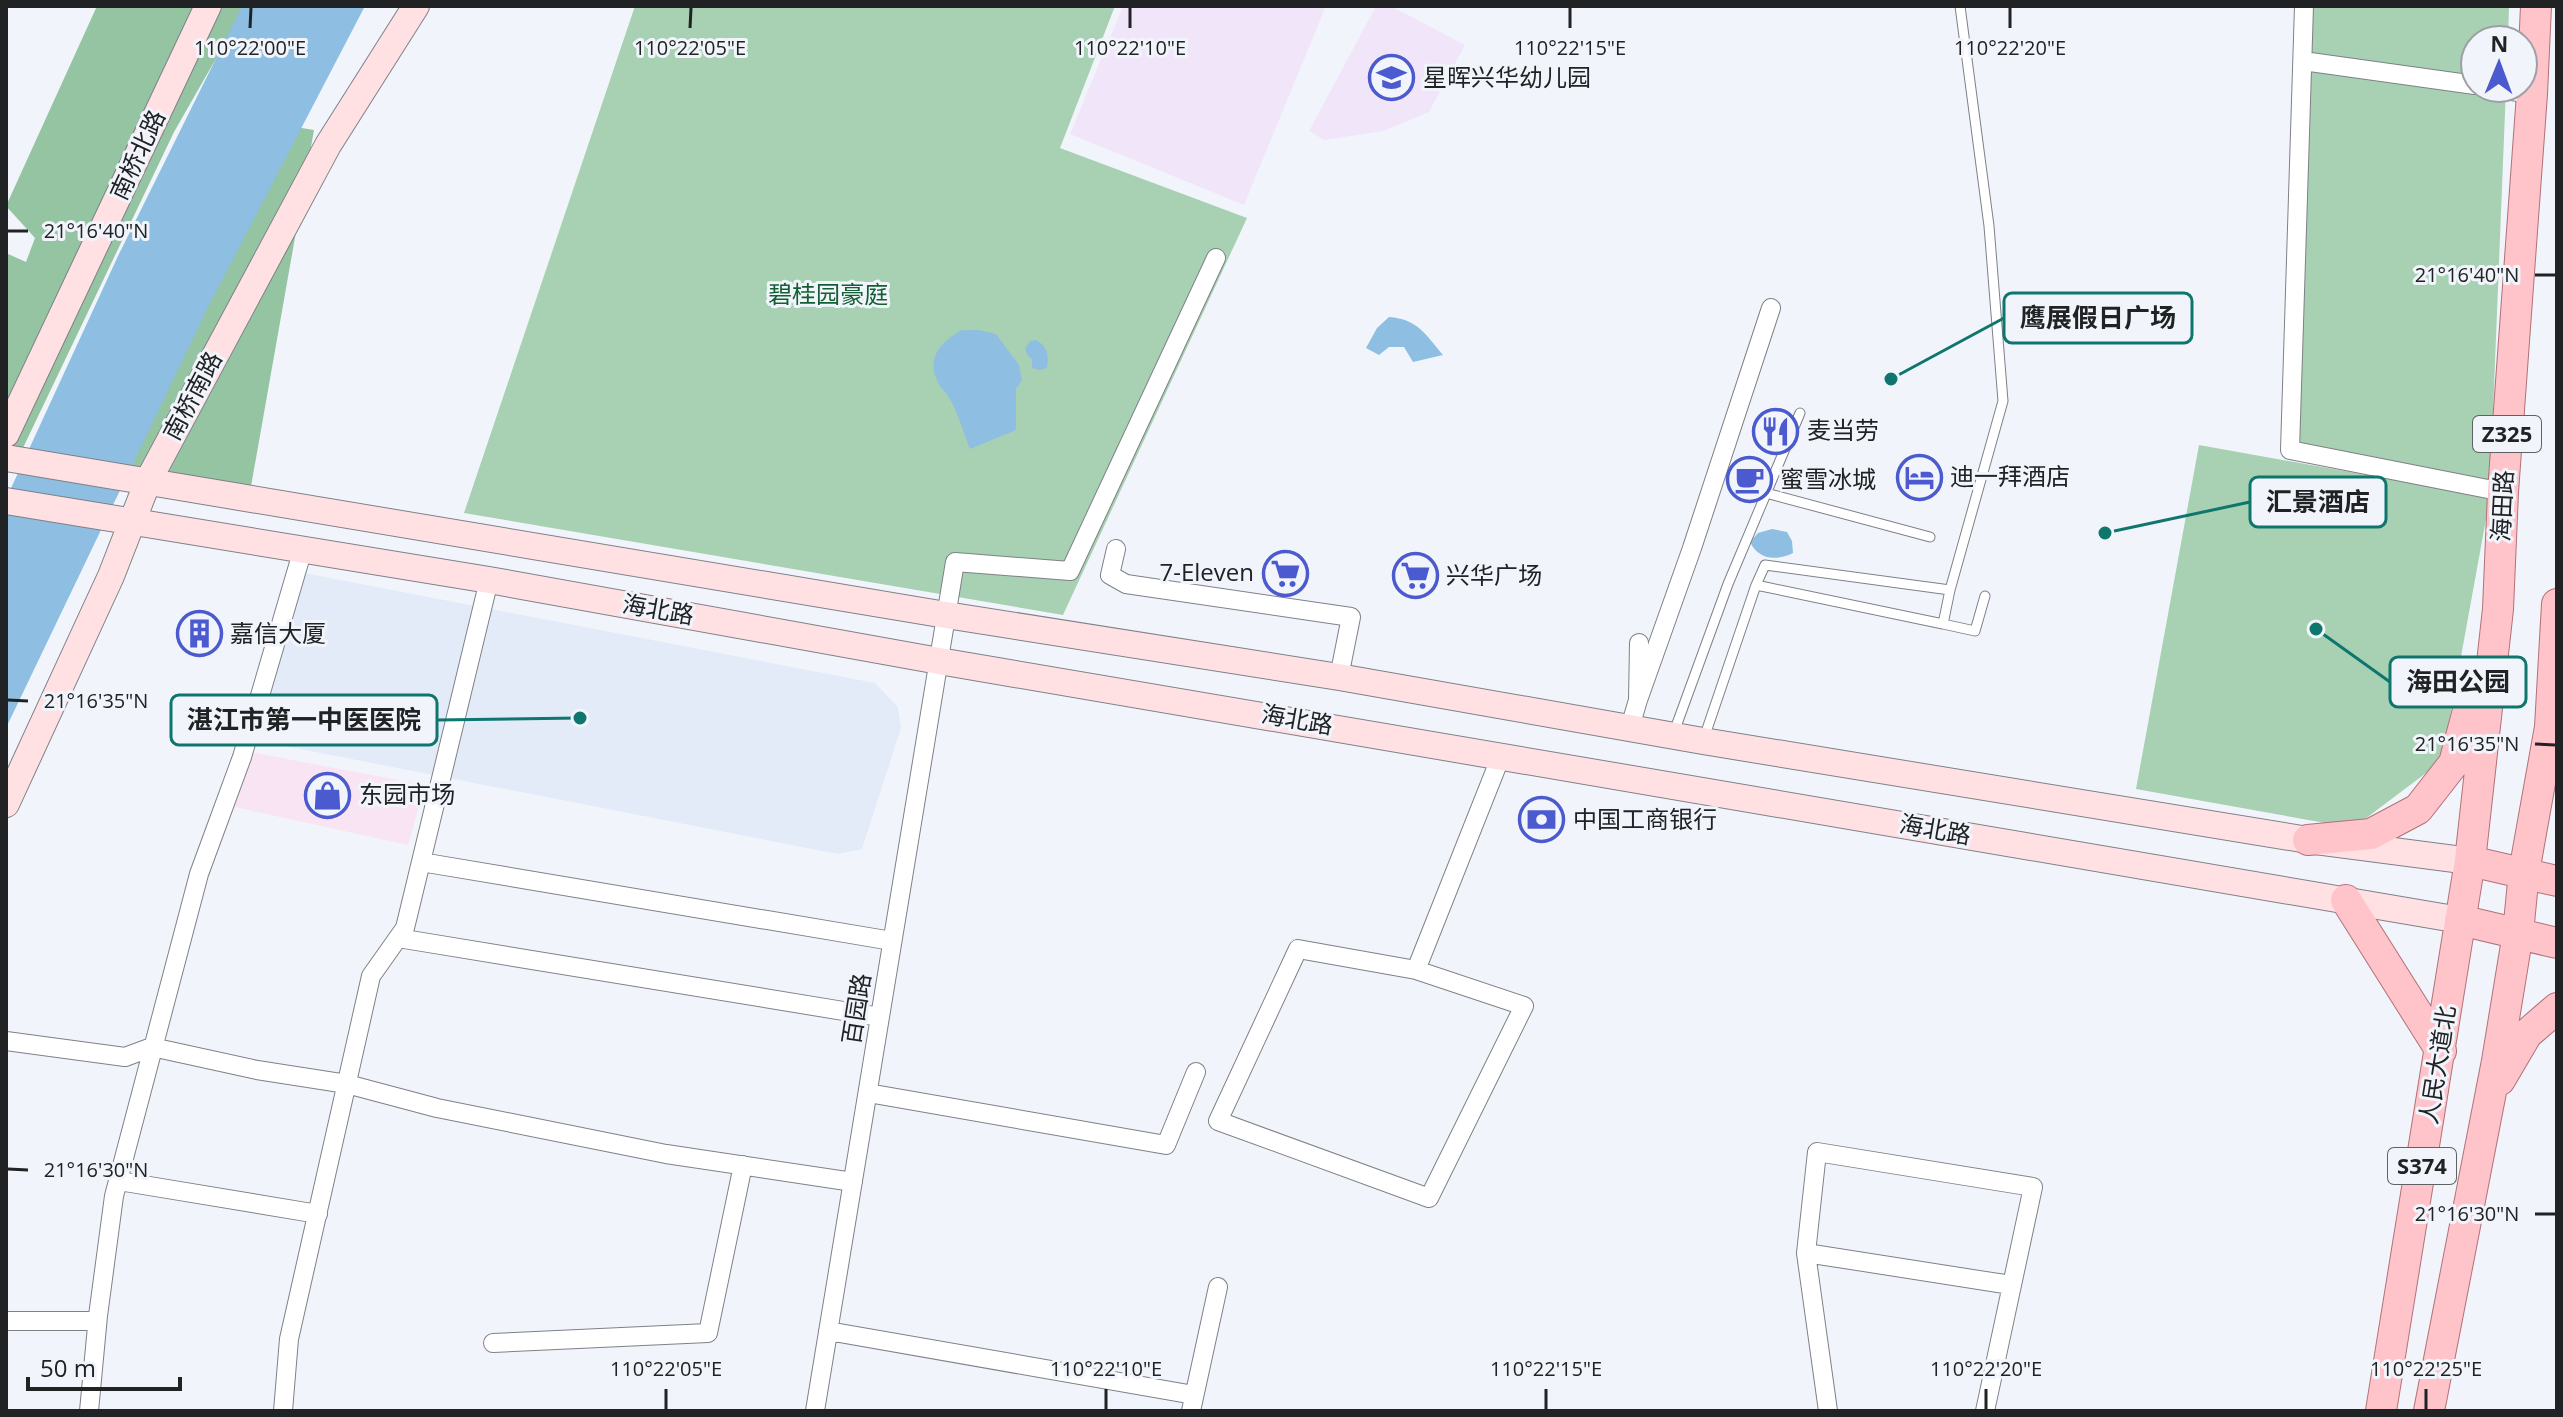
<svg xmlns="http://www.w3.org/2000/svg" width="2563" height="1417" viewBox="0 0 2563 1417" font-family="'Open Sans','Noto Sans SC',sans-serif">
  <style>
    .commercial { fill: #f8e4f3 }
    .built { fill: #e3ebf8 }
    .education { fill: #f1e5fa }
    .green { fill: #a7d1b2 }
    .forest { fill: #94c4a1 }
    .water { fill: #8ebee1 }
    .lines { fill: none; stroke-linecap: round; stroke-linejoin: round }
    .lane-casing { stroke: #7e8187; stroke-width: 11 }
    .street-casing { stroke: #7e8187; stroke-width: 20 }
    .secondary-casing { stroke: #7e8187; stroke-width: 28 }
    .primary-casing { stroke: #b17178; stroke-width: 32 }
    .lane { stroke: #fff; stroke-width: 9 }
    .street { stroke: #fff; stroke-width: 18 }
    .secondary { stroke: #ffe1e4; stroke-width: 26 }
    .primary { stroke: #ffc3ca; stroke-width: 30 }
    .ticks { fill: none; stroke: #202224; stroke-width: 3 }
    .labels { text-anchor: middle; stroke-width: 6; stroke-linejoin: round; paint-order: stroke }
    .shield { fill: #f1f5fb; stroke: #5f6164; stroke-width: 2 }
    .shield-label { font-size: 22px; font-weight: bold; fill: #202224 }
    .poi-label { font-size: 24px; fill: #202224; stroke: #f1f5fb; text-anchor: start }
    .street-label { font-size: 24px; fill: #202224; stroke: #f1f5fb }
    .park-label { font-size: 24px; fill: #135f33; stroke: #f1f5fb }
    .ticks-label { font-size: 20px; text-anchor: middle; fill: #202224; stroke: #f1f5fb; stroke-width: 6; stroke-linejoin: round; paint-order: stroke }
    .leader { fill: none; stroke: #0f766e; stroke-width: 3 }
    .callout-dot { fill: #0f766e; stroke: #f1f5fb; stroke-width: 3 }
    .callout { fill: #f1f5fb; stroke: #0f766e; stroke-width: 3 }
    .callout-label { font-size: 26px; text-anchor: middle; font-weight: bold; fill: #202224 }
  </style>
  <rect width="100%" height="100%" fill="#f1f5fb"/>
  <path class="commercial" d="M250,752L425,785L408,845L230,806Z"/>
  <path class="built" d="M299,572L875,683L898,707L901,728L862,849L838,854L254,740Z"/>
  <path class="education" d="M1123,6H1326L1244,205L1070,134Z
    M1376,6H1391L1465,45L1429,112L1384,131L1324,140L1309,131Z"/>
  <path class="green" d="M635,6H1115L1060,148L1247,218L1063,615L464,513Z
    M2308,6H2509L2508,40H2475V88H2506L2490,487L2292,449Z
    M2199,445L2490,497L2442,761L2353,828L2136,789Z"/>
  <path class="forest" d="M97,6H246L174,132L21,452L6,450V253L26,262L35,238L6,206Z
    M283,125L314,130L250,492L99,466Z"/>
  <path class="water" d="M242,6H365L208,307L6,728V499L118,256Z
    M1389,317C1418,319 1426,335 1443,355L1413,362L1404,347H1389L1379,355L1366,348L1377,328Z
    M962,330H979L996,334L1019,365L1022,380L1016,389V430L970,449C963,432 958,411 948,396C946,392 942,390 940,386C924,360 940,342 962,330Z
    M1036,340C1048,347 1049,355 1047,368L1040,370L1032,368V359L1028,356L1025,349L1030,341Z
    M1772,529L1787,532L1792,541L1793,553C1776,561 1759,560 1750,542L1758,533Z"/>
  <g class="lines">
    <defs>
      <path id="lane" d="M1766,493L1930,537
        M1950,590L2003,401L1989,226L1960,6
        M1943,624L1975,631L1985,596
        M1674,732L1728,584L1800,413
        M1704,738L1756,585L1943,624L1950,590L1765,565L1756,585"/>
      <path id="street" d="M2304,6L2290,450L2503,492
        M2303,61L2475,85
        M2492,88L2532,94
        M1116,549L1110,575L1126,584L1351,617L1339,677
        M1638,700L1692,548L1771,308
        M1630,727L1638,700L1639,643
        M421,862L892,941
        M398,938L880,1017
        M1416,970L1524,1006L1429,1198L1218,1121L1298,949L1416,970L1501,756
        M6,1041L125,1057L152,1047L257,1070L347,1084L437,1108L666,1154L853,1182
        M868,1093L1166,1145L1196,1072
        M119,1181L318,1214
        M1806,1253L1828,1411
        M6,1321H97
        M828,1331L1194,1395
        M493,1343L708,1333L743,1165
        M89,1411L98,1316L114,1196L199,874L242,757L303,549
        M283,1411L289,1339L371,976L405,928L489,580
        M815,1411L955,562L1070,571L1216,258
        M1191,1411L1218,1287
        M1985,1411L2033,1187L1817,1152L1806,1253L2011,1285"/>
      <path id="secondary" d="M6,434L208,6
        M6,458L946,615L1339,677L1703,741L2308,840L2470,861
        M6,501L489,580L939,661L2460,920
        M6,804L111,576L148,481L328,145L416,6"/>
      <path id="primary" d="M2308,840L2371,834L2418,809L2454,763L2475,684
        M2470,861L2557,881
        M2346,900L2441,1051
        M2460,920L2557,943
        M2500,1080L2527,1034L2557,1008
        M2381,1411L2470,861L2498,609L2503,492L2532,94L2536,6
        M2429,1411L2497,1061L2518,933L2524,872L2550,727L2557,604"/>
    </defs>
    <use href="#lane" class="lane-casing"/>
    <use href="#street" class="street-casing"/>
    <use href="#secondary" class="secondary-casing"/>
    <use href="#primary" class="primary-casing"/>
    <use href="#lane" class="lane"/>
    <use href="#street" class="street"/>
    <use href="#secondary" class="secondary"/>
    <use href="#primary" class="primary"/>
  </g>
  <path class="ticks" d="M250,28L251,8M690,28L691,8M1130,28V8M1570,28V8M2010,28V8M8,231H28M2535,275H2555M8,700L28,701M2535,744L2555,745M8,1169L28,1170M2535,1214H2555M666,1409V1389M1106,1409V1389M1546,1409V1389M1986,1409V1389M2426,1409V1389"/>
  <defs>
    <symbol id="school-ring" viewBox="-11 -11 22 22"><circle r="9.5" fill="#f1f5fb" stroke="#4b5acf" stroke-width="1.5"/><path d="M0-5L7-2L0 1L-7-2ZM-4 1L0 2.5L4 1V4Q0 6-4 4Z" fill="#4b5acf"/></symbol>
    <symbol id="restaurant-ring" viewBox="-11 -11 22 22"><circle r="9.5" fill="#f1f5fb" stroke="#4b5acf" stroke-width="1.5"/><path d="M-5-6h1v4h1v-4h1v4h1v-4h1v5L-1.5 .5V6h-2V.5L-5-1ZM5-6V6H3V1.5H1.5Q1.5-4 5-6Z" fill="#4b5acf"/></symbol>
    <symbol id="hotel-ring" viewBox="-11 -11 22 22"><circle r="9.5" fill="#f1f5fb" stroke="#4b5acf" stroke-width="1.5"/><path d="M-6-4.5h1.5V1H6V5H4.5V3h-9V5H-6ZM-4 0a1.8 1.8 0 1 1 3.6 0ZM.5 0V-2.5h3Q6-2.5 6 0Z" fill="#4b5acf"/></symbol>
    <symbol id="cafe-ring" viewBox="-11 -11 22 22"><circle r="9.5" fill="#f1f5fb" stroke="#4b5acf" stroke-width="1.5"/><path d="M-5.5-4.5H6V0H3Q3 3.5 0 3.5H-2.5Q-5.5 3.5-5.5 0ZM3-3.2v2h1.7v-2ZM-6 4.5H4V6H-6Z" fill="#4b5acf"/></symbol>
    <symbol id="supermarket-ring" viewBox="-11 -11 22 22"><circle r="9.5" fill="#f1f5fb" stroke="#4b5acf" stroke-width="1.5"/><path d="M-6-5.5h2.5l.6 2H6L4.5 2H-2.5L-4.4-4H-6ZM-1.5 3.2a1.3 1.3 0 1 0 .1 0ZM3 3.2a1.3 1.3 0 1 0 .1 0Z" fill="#4b5acf"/></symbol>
    <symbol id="building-ring" viewBox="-11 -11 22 22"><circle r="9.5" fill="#f1f5fb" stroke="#4b5acf" stroke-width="1.5"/><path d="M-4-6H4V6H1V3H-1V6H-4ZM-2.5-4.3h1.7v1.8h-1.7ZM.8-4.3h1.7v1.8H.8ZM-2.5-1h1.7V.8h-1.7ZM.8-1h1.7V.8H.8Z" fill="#4b5acf"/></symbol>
    <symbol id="shop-ring" viewBox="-11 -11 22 22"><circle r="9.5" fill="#f1f5fb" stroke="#4b5acf" stroke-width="1.5"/><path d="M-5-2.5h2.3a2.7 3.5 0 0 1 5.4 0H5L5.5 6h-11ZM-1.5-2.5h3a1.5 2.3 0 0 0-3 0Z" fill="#4b5acf"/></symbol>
    <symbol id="bank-ring" viewBox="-11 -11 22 22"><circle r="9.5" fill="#f1f5fb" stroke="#4b5acf" stroke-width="1.5"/><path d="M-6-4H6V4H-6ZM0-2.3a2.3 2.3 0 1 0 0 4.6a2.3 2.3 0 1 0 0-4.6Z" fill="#4b5acf"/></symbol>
  </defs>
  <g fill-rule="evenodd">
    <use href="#school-ring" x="1366" y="52" width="51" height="51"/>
    <use href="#restaurant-ring" x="1750" y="406" width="51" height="51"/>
    <use href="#hotel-ring" x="1894" y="452" width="51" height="51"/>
    <use href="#cafe-ring" x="1724" y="454" width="51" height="51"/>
    <use href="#supermarket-ring" x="1260" y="548" width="51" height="51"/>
    <use href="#supermarket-ring" x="1390" y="550" width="51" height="51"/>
    <use href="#building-ring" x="174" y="608" width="51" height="51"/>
    <use href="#shop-ring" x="302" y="770" width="51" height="51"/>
    <use href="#bank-ring" x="1516" y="794" width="51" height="51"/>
  </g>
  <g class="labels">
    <g class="shield">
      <rect x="2473" y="416" width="68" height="36" rx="6"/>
      <rect x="2388" y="1148" width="68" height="36" rx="6"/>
    </g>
    <g class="shield-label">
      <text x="2507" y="442">Z325</text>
      <text x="2422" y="1174">S374</text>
    </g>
    <g class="poi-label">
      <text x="1423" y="86">星晖兴华幼儿园</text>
      <text x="1807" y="439">麦当劳</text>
      <text x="1950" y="485">迪一拜酒店</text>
      <text x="1780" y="488">蜜雪冰城</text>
      <text x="1254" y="581" text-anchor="end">7-Eleven</text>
      <text x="1446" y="584">兴华广场</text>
      <text x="230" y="642">嘉信大厦</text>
      <text x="359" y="803">东园市场</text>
      <text x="1573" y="828">中国工商银行</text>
    </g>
    <g class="street-label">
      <text transform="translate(138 155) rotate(-65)" y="8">南桥北路</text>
      <text transform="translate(193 396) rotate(-62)" y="8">南桥南路</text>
      <text transform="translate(2503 506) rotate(-87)" y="8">海田路</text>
      <text transform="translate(658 610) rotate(10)" y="8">海北路</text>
      <text transform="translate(1297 720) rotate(10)" y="8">海北路</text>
      <text transform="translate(1935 830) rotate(10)" y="8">海北路</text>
      <text transform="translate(857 1009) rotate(-81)" y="8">百园路</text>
      <text transform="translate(2438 1065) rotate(-81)" y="8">人民大道北</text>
    </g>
    <g class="park-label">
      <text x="828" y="303">碧桂园豪庭</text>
    </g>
  </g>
  <g class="ticks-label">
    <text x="250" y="55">110°22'00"E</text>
    <text x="690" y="55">110°22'05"E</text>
    <text x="1130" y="55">110°22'10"E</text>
    <text x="1570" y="55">110°22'15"E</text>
    <text x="2010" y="55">110°22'20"E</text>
    <text x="96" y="238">21°16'40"N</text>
    <text x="2467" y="282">21°16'40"N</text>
    <text x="96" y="708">21°16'35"N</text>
    <text x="2467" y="751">21°16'35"N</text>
    <text x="96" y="1177">21°16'30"N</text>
    <text x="2467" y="1221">21°16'30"N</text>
    <text x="666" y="1376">110°22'05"E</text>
    <text x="1106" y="1376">110°22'10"E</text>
    <text x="1546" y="1376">110°22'15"E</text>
    <text x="1986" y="1376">110°22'20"E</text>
    <text x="2426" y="1376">110°22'25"E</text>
  </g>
  <path class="leader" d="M1891 379L2004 318M2105 533L2250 502M2316 629L2390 682M580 718L437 720"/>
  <g class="callout-dot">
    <circle cx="1891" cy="379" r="8"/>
    <circle cx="2105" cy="533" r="8"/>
    <circle cx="2316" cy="629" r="8"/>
    <circle cx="580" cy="718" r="8"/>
  </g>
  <g class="callout">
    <rect x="2004" y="293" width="188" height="50" rx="8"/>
    <rect x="2250" y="477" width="136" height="50" rx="8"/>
    <rect x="2390" y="657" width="136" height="50" rx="8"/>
    <rect x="171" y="695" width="266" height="50" rx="8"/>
  </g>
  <g class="callout-label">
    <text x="2098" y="327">鹰展假日广场</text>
    <text x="2318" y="511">汇景酒店</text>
    <text x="2458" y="691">海田公园</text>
    <text x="304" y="729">湛江市第一中医医院</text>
  </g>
  <rect width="2563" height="1417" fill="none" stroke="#202224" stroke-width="16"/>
  <g transform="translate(2499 64) rotate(1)"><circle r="38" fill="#f1f5fb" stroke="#9da1a5" stroke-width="2"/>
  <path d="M0-6L14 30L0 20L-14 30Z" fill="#4b5acf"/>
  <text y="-12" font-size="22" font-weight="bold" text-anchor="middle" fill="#202224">N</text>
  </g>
  <path d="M28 1377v12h152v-12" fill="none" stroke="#202224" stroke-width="4"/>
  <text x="40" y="1377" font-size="24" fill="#202224" stroke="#f1f5fb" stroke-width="6" paint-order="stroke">50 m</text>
</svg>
